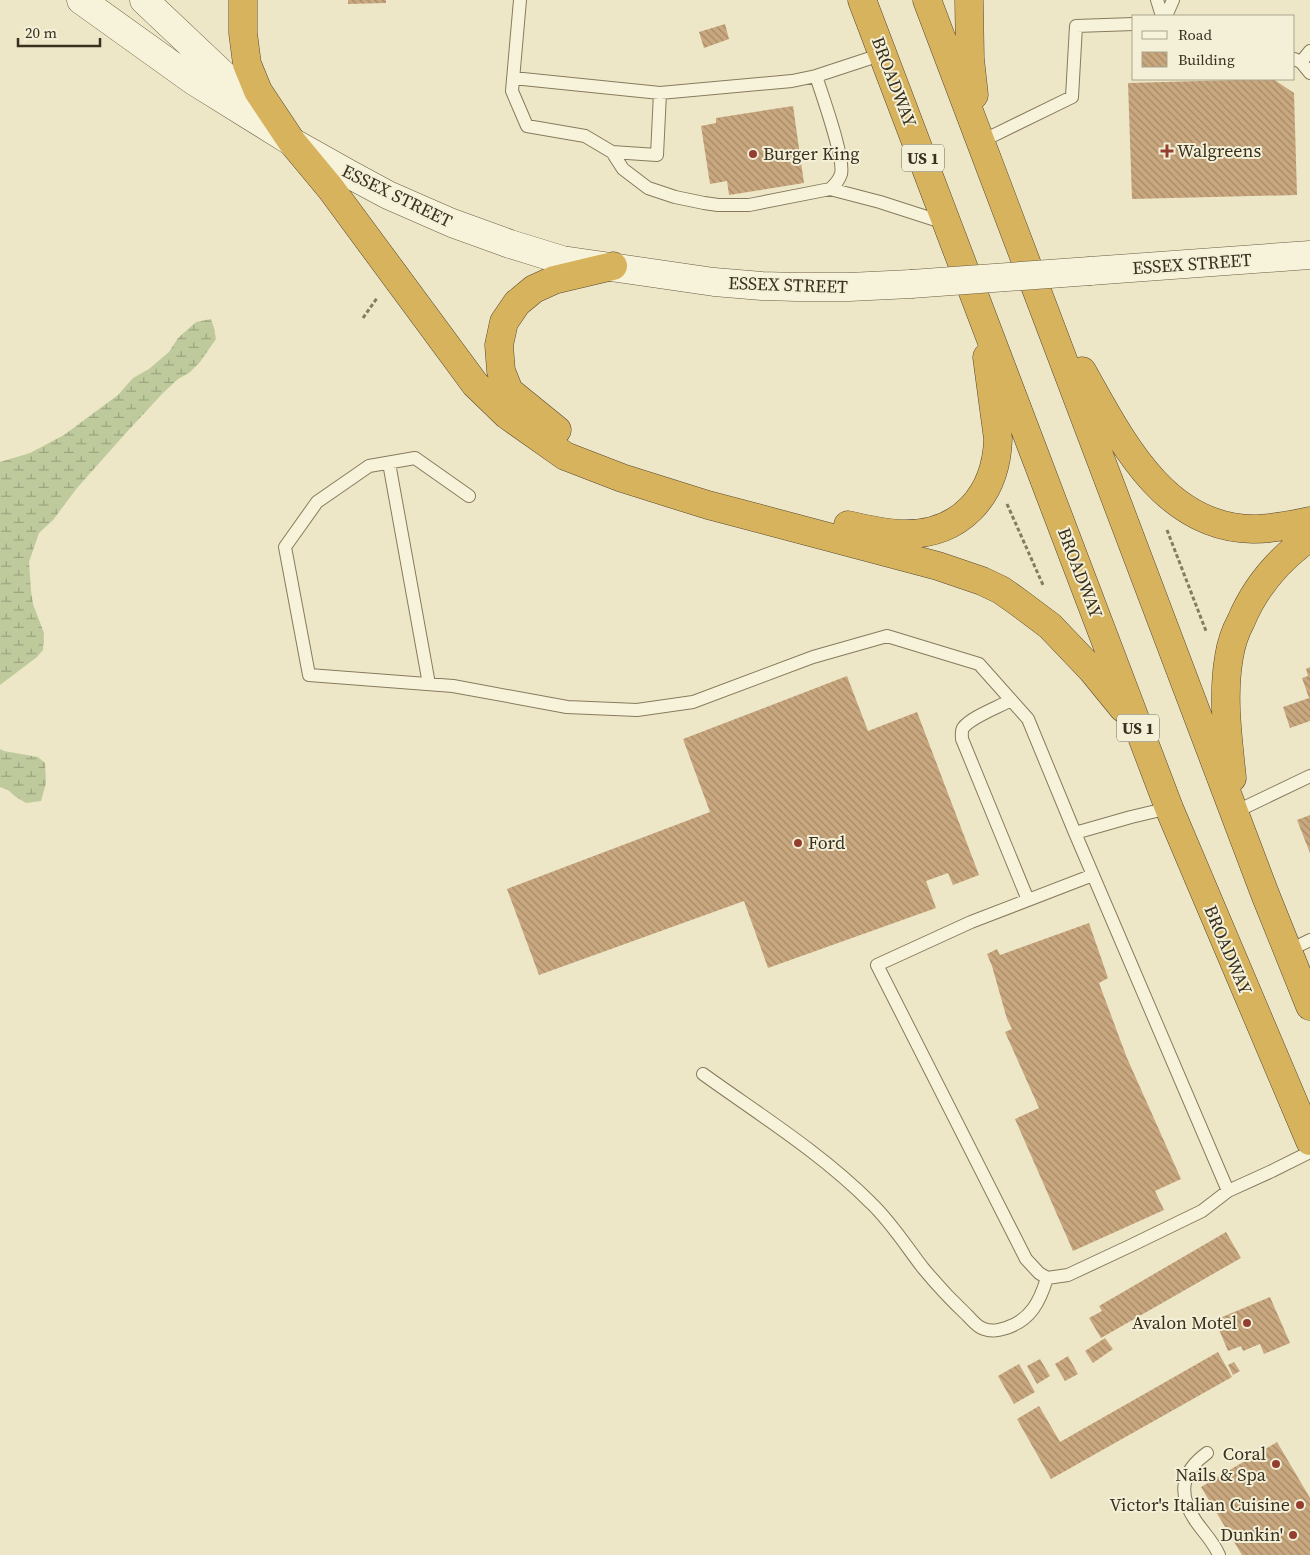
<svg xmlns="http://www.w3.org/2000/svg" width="1310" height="1555" viewBox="0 0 1310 1555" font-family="'Source Serif 4',serif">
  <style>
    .wetland { fill: url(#wetland-marsh) }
    .building { fill: url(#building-back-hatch) }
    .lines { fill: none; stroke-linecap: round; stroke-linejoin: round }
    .lane-casing { stroke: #887a5d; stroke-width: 14 }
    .secondary-casing { stroke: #6a5b40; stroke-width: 29 }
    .highway-casing { stroke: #564731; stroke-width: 29 }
    .path { stroke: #887a5d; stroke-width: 3; stroke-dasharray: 4 2.5; stroke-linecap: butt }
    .lane { stroke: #f7f3db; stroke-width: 12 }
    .secondary { stroke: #f7f3db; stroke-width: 28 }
    .highway { stroke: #d7b35d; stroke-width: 28 }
    .secondary-bridge-casing { stroke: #6a5b40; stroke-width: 29; stroke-linecap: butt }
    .secondary-bridge { stroke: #f7f3db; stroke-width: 28 }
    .poi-dot { fill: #943e30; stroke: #f4f0d7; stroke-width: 2 }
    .labels { text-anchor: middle; stroke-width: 4; stroke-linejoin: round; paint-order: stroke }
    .shield { fill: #f4f0d7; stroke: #716a57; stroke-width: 1 }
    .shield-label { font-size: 16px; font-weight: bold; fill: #393020 }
    .street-label { font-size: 18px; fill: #393020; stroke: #f4f0d7 }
    .poi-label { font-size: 18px; fill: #393020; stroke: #f4f0d7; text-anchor: end }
  </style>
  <defs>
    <pattern id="wetland-marsh" width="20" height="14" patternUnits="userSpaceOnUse" patternTransform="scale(1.25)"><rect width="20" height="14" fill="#beca9c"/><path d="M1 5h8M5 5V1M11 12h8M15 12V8" fill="none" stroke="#9ba47f"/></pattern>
    <pattern id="building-back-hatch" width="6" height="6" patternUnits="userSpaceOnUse" patternTransform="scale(1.25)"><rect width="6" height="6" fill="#c9a87f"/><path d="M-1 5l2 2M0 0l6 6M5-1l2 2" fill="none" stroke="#a48968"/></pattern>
  </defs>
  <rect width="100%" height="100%" fill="#ede7c7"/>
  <path class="wetland" d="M211,319L214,328L216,339L200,362L189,373L178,379L162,394L125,434L77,488L53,520L39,533L29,562L31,591L33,604L44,633L43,650L37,657L0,685V462L30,453L64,435L118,395L133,378L149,369L169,352L178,338L196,322Z
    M0,749L4,751L38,757L45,763L46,783L41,801L26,803L16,797L8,790L0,787Z"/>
  <path class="building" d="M348,0H386V3L348,4Z
    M725,24L729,39L704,48L699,32Z
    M1273,79L1294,93L1297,195L1132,199L1128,83Z
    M793,106L804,183L729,195L727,181L710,184L701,126L716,123V118Z
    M1310,667V721L1290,728L1283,707L1309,698L1302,678L1308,676L1306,669Z
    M847,676L868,731L917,712L979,875L953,885L948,873L926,881L936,908L768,968L744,901L539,975L507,889L710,812L683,739Z
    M1310,815V853L1297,820Z
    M1089,923L1108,978L1099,983L1127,1058L1181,1179L1155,1191L1164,1210L1073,1251L1015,1119L1039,1108L1005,1032L1012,1029L1007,1019L992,966L987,954L997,949L1000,955Z
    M1226,1232L1241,1258L1101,1338L1089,1318L1102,1311L1099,1306Z
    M1270,1297L1290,1343L1264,1354L1260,1344L1243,1351L1241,1346L1228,1351L1215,1320Z
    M1105,1338L1113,1349L1093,1363L1085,1351Z
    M1218,1352L1232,1377L1051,1479L1017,1419L1039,1406L1060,1442Z
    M1068,1356L1078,1374L1065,1381L1055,1364Z
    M1040,1359L1050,1376L1037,1384L1027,1366Z
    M1234,1362L1240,1371L1233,1375L1228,1365Z
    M1019,1364L1035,1392L1014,1404L998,1376Z
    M1277,1442L1310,1498V1555H1242L1201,1487Z"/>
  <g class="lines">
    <defs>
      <path id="lane" d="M520,0L512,91L527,126L585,136L612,152L657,155L660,93
        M1157,0L1162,16
        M1166,16L1173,0
        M1294,59L1301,62L1310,73
        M1301,62L1310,51
        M513,78L660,93L792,81L816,76L883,54
        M980,142L1072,97L1076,26L1134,24
        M612,152L623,169L648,188L675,197L704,203L718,205H749L830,189C835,185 839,180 841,174C845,158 822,95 816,76
        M830,189L880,202L945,223
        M389,463L429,684
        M469,496L415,458L369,466L317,502L285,547L309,675L453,686L567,707L637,710L693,702L813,657L887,636L979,664L1028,719L1075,833L1131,817L1169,808
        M1011,700C999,707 971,717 963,728C961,732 962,735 962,739L1028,900
        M1235,812L1310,776
        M1075,833L1228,1191L1272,1171L1310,1152
        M1093,875L971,922L877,965L1026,1259L1039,1273L1047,1278L1068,1275L1130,1246L1202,1211L1228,1191
        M1288,951L1310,940
        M703,1074C760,1115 821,1153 871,1203C891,1222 906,1246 923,1268C937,1285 951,1300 967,1315C972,1320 977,1327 984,1329C992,1332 999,1330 1006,1328C1031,1320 1040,1301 1047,1278
        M1207,1453C1182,1471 1177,1493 1195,1520C1203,1532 1213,1541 1219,1555"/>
      <path id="secondary" d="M81,0L194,81L292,142L349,174L388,195L452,223L510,244L562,260L714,282L762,286L797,287H849L911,284
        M144,0L254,104
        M1090,271L1310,255"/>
      <path id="highway" d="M243,0V33L247,64L258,91L292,142L331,189L475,384L507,415L565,456L622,478L708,505L938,566L982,581L1001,590L1018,602L1050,626L1092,670L1123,708
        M862,0L1169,808L1310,1141
        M927,0L1265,894L1310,1006
        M969,0L970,59L974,95
        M1082,371C1120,438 1163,528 1253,529C1272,529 1291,525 1310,521
        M557,430L509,391L501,371L499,345L504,322L517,303L534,289L554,280L613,266
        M848,525C865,529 883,533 901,534C960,536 996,496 998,439L987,357
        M1232,778C1228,738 1222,697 1229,657C1231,644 1235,632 1241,621C1256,585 1279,559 1310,537"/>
    </defs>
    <use href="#lane" class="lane-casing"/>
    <use href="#secondary" class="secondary-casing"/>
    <use href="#highway" class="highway-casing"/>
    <path class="path" d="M363,318L377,298
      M1007,504L1043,585
      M1167,530L1206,631"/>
    <use href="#lane" class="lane"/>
    <use href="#secondary" class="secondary"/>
    <use href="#highway" class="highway"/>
    <defs>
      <path id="secondary-bridge" d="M911,284L1090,271"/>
    </defs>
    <use href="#secondary-bridge" class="secondary-bridge-casing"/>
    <use href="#secondary-bridge" class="secondary-bridge"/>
  </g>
  <g class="poi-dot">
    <path d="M1164.5 143.5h5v5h5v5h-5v5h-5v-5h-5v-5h5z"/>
    <circle cx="753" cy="154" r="5"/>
    <circle cx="798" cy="843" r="5"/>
    <circle cx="1247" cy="1323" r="5"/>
    <circle cx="1276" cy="1464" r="5"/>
    <circle cx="1300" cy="1505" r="5"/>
    <circle cx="1293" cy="1535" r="5"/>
  </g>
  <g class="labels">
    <g class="shield">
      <rect x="902" y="144.5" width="42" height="27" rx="4"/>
      <rect x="1117" y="714.5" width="42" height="27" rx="4"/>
    </g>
    <g class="shield-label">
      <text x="923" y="164">US 1</text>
      <text x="1138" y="734">US 1</text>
    </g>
    <g class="street-label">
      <text transform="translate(894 82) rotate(69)" y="6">BROADWAY</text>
      <text transform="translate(397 196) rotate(26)" y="6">ESSEX STREET</text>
      <text transform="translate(1192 264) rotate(-4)" y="6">ESSEX STREET</text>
      <text transform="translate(788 285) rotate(2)" y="6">ESSEX STREET</text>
      <text transform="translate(1080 573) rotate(69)" y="6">BROADWAY</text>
      <text transform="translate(1228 950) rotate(67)" y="6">BROADWAY</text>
    </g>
    <g class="poi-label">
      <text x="1177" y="157" text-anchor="start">Walgreens</text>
      <text x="763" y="160" text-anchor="start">Burger King</text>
      <text x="808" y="849" text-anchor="start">Ford</text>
      <text x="1237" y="1329">Avalon Motel</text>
      <text x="1266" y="1460">Coral<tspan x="1266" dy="21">Nails &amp; Spa</tspan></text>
      <text x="1290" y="1511">Victor's Italian Cuisine</text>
      <text x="1283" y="1541">Dunkin'</text>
    </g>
  </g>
  <rect x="1132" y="15" width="162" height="65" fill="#f4f0d7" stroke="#a9a38e"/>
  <rect x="1142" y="31" width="25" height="8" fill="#f7f3db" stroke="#a9a38e"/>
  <text x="1178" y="40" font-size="15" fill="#393020">Road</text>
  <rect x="1142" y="52" width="25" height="15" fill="url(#building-back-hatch)" stroke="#a9a38e"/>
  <text x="1178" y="65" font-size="15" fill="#393020">Building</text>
  <path d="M18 38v8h82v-8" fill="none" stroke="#393020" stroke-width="2.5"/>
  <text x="25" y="38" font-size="15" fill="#393020" stroke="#f4f0d7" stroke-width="4" paint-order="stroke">20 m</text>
</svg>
